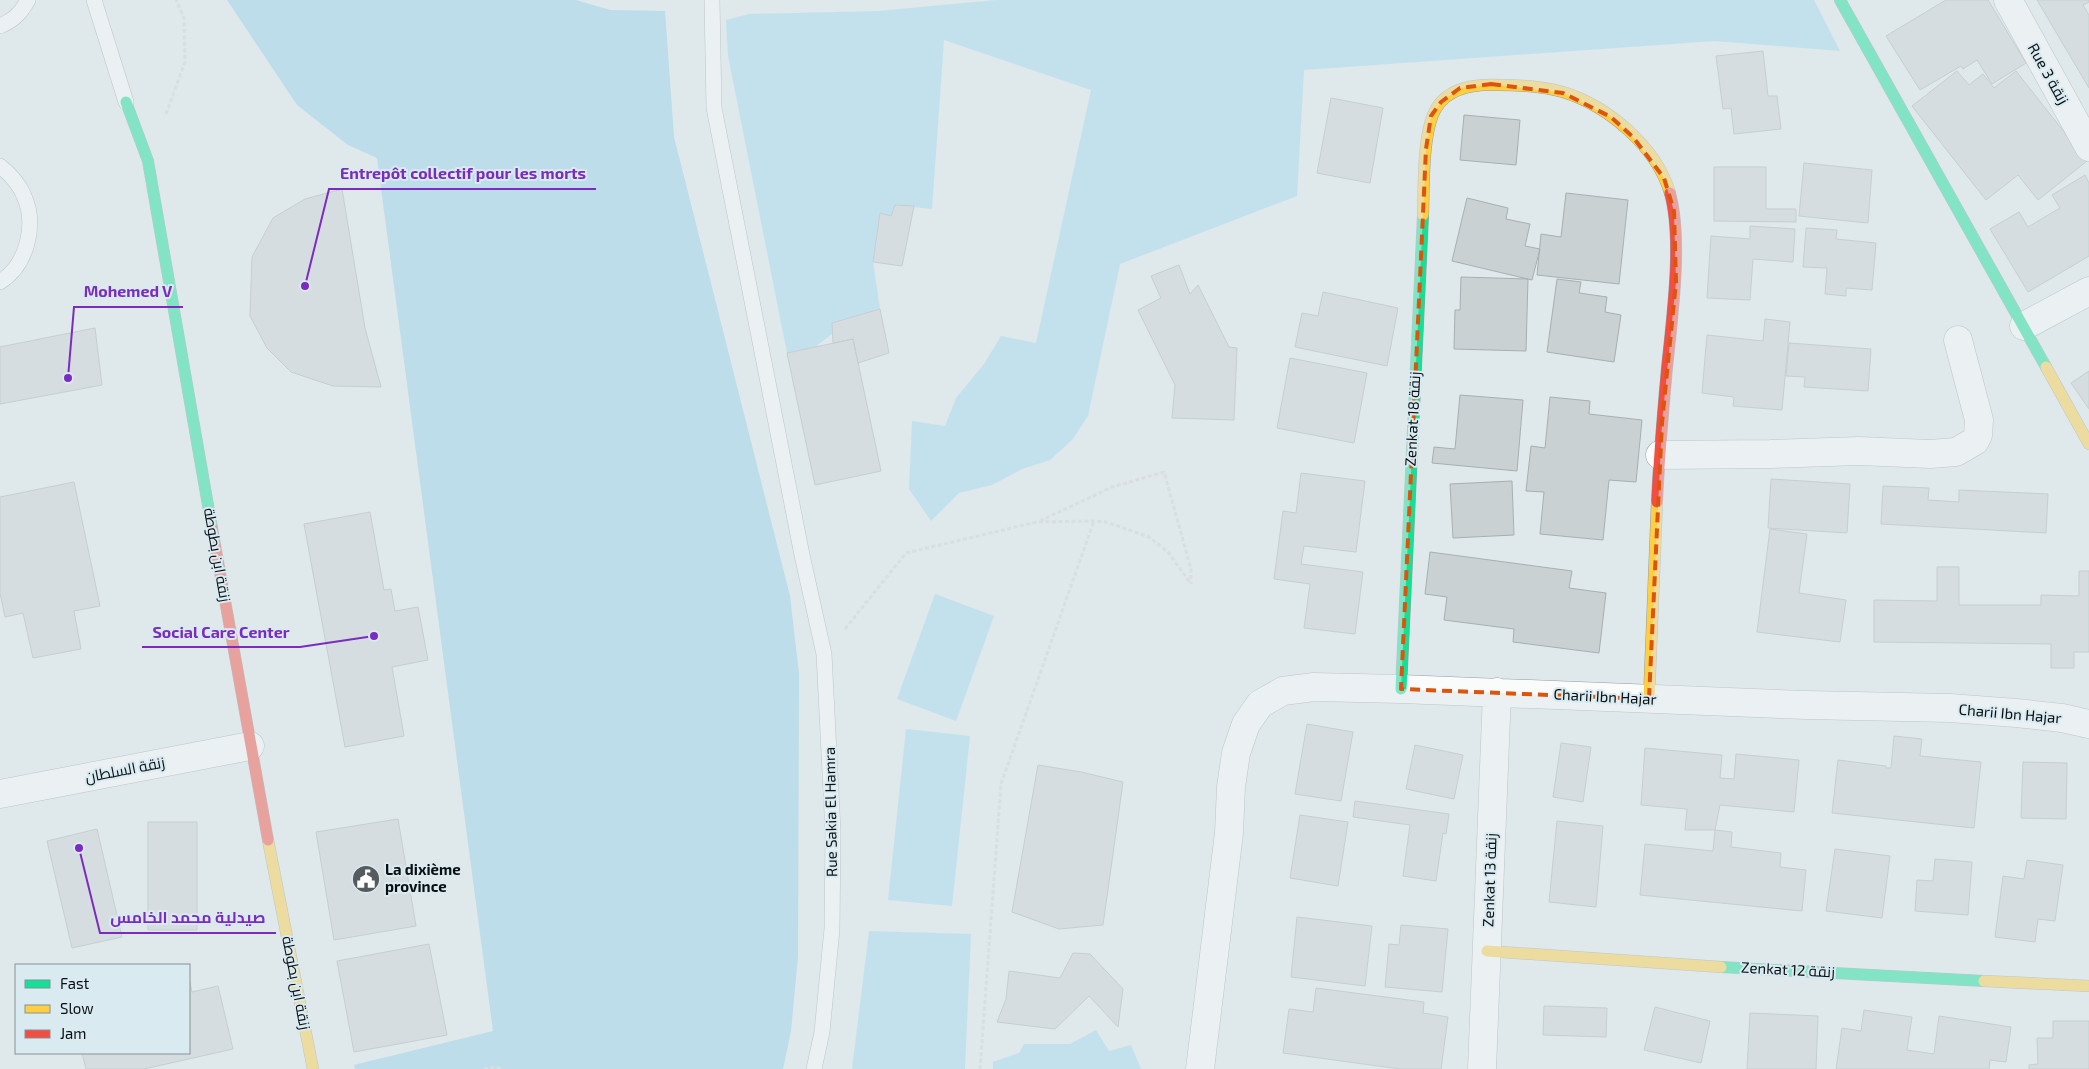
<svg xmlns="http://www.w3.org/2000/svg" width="2089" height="1069" viewBox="0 0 2089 1069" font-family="'Exo 2',Cairo,sans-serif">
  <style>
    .green { fill: #a3daee }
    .forest { fill: #92d0e6 }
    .building { fill: #cad1d3; stroke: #a9afb1 }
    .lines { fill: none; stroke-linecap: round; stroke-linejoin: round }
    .lane-casing { stroke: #969d9f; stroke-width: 16 }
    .street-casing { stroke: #969d9f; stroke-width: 29 }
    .fast-casing { stroke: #969d9f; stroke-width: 12 }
    .slow-casing { stroke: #969d9f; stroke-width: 12 }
    .jam-casing { stroke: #969d9f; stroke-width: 12 }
    .path { stroke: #d1d4d5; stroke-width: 3; stroke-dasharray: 4 2.5; stroke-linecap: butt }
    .lane { stroke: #fafcfc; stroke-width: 15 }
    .street { stroke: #fafcfc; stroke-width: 28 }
    .fast { stroke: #16e098; stroke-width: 11 }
    .slow { stroke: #ffcf43; stroke-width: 11 }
    .jam { stroke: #f24e42; stroke-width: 11 }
    .marked { fill: none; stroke: #dd550c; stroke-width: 4; stroke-dasharray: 10 6; stroke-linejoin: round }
    .labels { text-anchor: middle; stroke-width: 4; stroke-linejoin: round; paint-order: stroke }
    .street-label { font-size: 15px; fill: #0a0f12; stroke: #d9eaf1 }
    .poi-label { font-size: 15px; font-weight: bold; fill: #0a0f12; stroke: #d9eaf1; text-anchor: start }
    .leader { fill: none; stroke: #7b2cbf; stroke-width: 2 }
    .callout-dot { fill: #7b2cbf; stroke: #d9eaf1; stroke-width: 2 }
    .callout-label { font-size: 16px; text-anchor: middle; font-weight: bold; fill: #7b2cbf; stroke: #d9eaf1; stroke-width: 4; stroke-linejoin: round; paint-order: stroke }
  </style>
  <rect width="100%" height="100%" fill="#dfe8eb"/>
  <path class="green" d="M996,0H1814L1840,51L1715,41L1304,70L1297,196L1120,264L1088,416L1072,440L1050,460L1022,469L992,485L959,493L931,521L909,489L912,421L945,426L956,398L984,364L1001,336L1036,343L1091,90L944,40L932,209L895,205L891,216L880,213L873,262L880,309L832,323V334L815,347L787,353L728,56L726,20L749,14L878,11Z
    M935,594L994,616L956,721L897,699Z
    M906,729L970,736L952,906L888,900Z
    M869,931L971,934L965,1069H852Z
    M1096,1030L1109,1051L1131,1045L1141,1069H993V1062L1019,1053L1024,1044H1070Z"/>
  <path class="forest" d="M227,0H576L610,10L665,11L674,137L790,596L799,674L798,956L791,1031L783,1069H355L354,1065L493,1031L377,158L348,145L297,105Z"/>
  <path class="building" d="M1946,0H1988L2026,63L1992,84L1977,60L1963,69L1961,66L1920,90L1886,36Z
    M2037,0H2089V2L2083,5L2089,15V88Z
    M1763,51L1768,96H1777L1781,129L1734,134L1731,108L1723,109L1716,56Z
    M1957,71L1969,85L1983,74L1994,88L2016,71L2087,161L2038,200L2018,175L1986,200L1912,106Z
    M1331,98L1383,108L1370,183L1317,173Z
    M1464,115L1520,120L1516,165L1460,160Z
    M1804,163L1872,170L1868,223L1799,216Z
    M1714,167H1766V209H1796V222L1714,221Z
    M2085,175L2089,183V256L2028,292L1990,229L2019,212L2028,227L2060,208L2052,195Z
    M342,189L365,328L381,387L333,386L291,372L267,348L250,316L252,257L273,218L305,199Z
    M1566,193L1628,200L1619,284L1537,275L1541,234L1561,237Z
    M1467,198L1508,208L1506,219L1530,224L1525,246L1540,249L1532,280L1452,261Z
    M895,205L914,206L902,266L873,262L880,213L891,216Z
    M1750,226L1795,229L1793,262L1753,259L1750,300L1707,298L1711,236L1750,239Z
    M1806,228L1837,230L1836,239L1876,243L1872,290L1846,288V296L1825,294L1827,268L1803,267Z
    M1179,265L1190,294L1198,285L1229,347L1237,348L1234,420L1172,418L1175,385L1138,310L1161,298L1151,276Z
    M1461,277L1528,279L1526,351L1454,349L1455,310H1460Z
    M1557,279L1581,282L1579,293L1607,297L1605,312L1621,315L1614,362L1547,352Z
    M1323,292L1398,308L1387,366L1295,347L1302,313L1318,316Z
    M880,309L889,353L858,363L853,339L833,343L832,323Z
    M1765,319L1790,322L1782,410L1733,406L1734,397L1702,393L1707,335L1763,341Z
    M95,328L102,385L0,404V347Z
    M853,339L881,471L815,485L787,353Z
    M1789,343L1871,349L1868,391L1804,387L1805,377L1786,376Z
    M1290,358L1367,373L1354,443L1277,428Z
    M2089,371V409L2071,383Z
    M1460,395L1523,400L1517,471L1432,463L1434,447L1455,449Z
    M1550,397L1590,401L1589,414L1642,420L1636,482L1609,480L1603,540L1540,534L1544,492L1526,491L1531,446L1545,448Z
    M1301,473L1365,481L1356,552L1304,546L1301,564L1363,572L1355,634L1304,628L1310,584L1274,579L1283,511L1296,513Z
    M1771,479L1850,484L1847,533L1768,528Z
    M1512,481L1514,535L1453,538L1450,484Z
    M74,482L100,606L74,611L81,649L33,658L23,613L5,617L0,593V497Z
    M1883,486L1929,488L1928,500L1959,502V490L2048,494L2046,533L1881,524Z
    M370,512L384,590L391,589L395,611L418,607L428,660L392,667L404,736L345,747L304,524Z
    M1770,529L1807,534L1799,593L1846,600L1840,642L1757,632Z
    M1430,552L1572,571L1569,588L1606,593L1599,653L1513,642L1514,629L1444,620L1447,597L1425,594Z
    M1937,567H1959V605H2041V595L2079,596V571H2089V652H2074V668H2051V644L1874,642V600L1937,601Z
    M1307,724L1353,732L1341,801L1295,794Z
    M1894,736L1922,739L1920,756L1981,762L1974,828L1832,813L1838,760L1886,766V768H1891Z
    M1561,743L1591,747L1583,802L1553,797Z
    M1415,745L1463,755L1454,799L1406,789Z
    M1645,748L1722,755L1720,778L1734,779L1736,754L1799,760L1794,812L1720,805L1715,830H1685L1687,809L1641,805Z
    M2023,762L2067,763L2066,819L2021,818Z
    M1038,765L1081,772L1123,782L1103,925L1059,929L1012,912Z
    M1355,801L1449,814L1446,834L1443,833L1436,881L1403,876L1410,825L1353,817Z
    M1300,815L1348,822L1338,886L1290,878Z
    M398,819L416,926L334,940L316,832Z
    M1557,821L1603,826L1596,907L1549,902Z
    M148,822H197V930H148Z
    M97,829L122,937L72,948L47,841Z
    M1715,830L1732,832L1731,847L1781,853L1780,867L1806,870L1802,911L1640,895L1645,844L1713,851Z
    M1835,849L1890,856L1882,918L1826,911Z
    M1935,859L1972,862L1968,915L1915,911L1917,880L1933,881Z
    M2027,860L2063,865L2055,921L2038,919L2035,942L1995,937L2003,876L2024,879Z
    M1297,917L1372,926L1365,986L1291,977Z
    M1401,925L1448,929L1442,992L1385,987L1389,944L1399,945Z
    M429,944L447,1035L354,1052L337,961Z
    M1073,953L1090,954L1123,989L1118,1027L1089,996L1055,1029L997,1022L1006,999L1009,971L1060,978Z
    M189,978L192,992L218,986L233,1049L144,1069H86L82,1053H189Z
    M1316,988L1424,1002L1423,1013L1448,1017L1441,1069H1400L1283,1053L1289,1009L1313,1012Z
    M1544,1006L1607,1008L1606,1037L1543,1035Z
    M1655,1007L1710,1021L1701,1063L1644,1050Z
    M1864,1010L1912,1017L1907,1050L1934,1054L1939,1016L2011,1027L2006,1062L1990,1060L1989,1069H1836L1842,1028L1861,1031Z
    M1750,1013L1818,1016L1816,1069H1747Z
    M2053,1021H2089V1069H2029V1065L2038,1064L2037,1038H2053Z"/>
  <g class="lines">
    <defs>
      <path id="lane" d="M94,0L126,102
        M712,0L714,108L802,555L824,654L833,832L832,929L822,1032L814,1069
        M0,26C14,20 21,13 28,0
        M0,166C10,174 19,183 24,196C37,225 27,265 0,282"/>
      <path id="street" d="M2008,0L2089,147
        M2024,326L2089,291
        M1660,455L1770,454L1859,451L1930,454L1956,452L1975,441L1978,435L1979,420L1958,340
        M0,794L250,746
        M1200,1069L1229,833L1231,787L1236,753L1246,724L1260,704L1283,691L1314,687L1401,689L1806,705L1950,708L2016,713L2062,718L2089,724
        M1482,1069L1497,692"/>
      <path id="fast" d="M1840,0L2046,367
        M126,102L148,161L212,528
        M1401,689L1423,215
        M1721,967L1984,981"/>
      <path id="slow" d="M1423,215C1424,187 1422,130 1437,107C1450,87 1477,84 1499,85C1520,85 1542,86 1563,92C1608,106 1656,146 1670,193
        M2046,367L2089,444
        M1649,699L1657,502
        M268,840L313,1069
        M1487,951L1721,967
        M1984,981L2089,986"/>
      <path id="jam" d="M1657,502C1659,457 1663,413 1667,368C1672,319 1683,240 1670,193
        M212,528L268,840"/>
    </defs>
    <use href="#lane" class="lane-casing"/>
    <use href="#street" class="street-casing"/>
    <use href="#fast" class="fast-casing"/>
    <use href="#slow" class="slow-casing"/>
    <use href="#jam" class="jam-casing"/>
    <path class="path" d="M166,114L185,62L184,18L176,0
      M1040,521L1112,487L1164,472L1191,569V584
      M845,629L906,553L1037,522L1094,521L1106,522L1149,537L1168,552L1191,584
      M484,1069L494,1067L502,1069
      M980,1069L1001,784L1094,521"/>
    <use href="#lane" class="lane"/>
    <use href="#street" class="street"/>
    <use href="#fast" class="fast"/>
    <use href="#slow" class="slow"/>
    <use href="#jam" class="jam"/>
  </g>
  <path d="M0 0H2089V1069H0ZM1491,84L1563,93L1611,117L1633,137L1664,178L1674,211L1676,282L1662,423L1649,699L1401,689L1426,149L1431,116L1441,102L1460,88Z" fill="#dfe8eb" fill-opacity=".55" fill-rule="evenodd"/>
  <path class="marked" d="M1491,84L1563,93L1611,117L1633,137L1664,178L1674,211L1676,282L1662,423L1649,699L1401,689L1426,149L1431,116L1441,102L1460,88Z"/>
  <defs>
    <symbol id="civic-disc" viewBox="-11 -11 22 22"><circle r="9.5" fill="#555b5e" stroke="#d9eaf1"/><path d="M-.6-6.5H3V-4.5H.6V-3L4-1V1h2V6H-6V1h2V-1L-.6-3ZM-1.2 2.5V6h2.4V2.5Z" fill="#fff"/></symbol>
  </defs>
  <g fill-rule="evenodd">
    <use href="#civic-disc" x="350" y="863" width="32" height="32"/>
  </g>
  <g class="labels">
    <g class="street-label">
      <text transform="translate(2048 74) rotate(61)" y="5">Rue 3 زنقة</text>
      <text transform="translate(1413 419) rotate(-87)" y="5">Zenkat 18 زنقة</text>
      <text transform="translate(217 555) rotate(80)" y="5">زنقة ابن بطوطة</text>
      <text transform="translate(1605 697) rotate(3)" y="5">Charii Ibn Hajar</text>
      <text transform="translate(2010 714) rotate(5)" y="5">Charii Ibn Hajar</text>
      <text transform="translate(125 770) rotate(-11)" y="5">زنقة السلطان</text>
      <text transform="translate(831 812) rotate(-91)" y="5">Rue Sakia El Hamra</text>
      <text transform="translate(1490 880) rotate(-88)" y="5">Zenkat 13 زنقة</text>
      <text transform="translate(1788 970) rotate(3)" y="5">Zenkat 12 زنقة</text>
      <text transform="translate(296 983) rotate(79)" y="5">زنقة ابن بطوطة</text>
    </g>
    <g class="poi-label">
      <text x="385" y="875">La dixième<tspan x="385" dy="17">province</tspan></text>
    </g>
  </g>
  <path class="leader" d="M305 286L329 189H596M68 378L74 307H183M374 636L300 647H142M79 848L100 933H276"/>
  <g class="callout-dot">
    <circle cx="305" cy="286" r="5"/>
    <circle cx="68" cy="378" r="5"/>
    <circle cx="374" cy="636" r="5"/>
    <circle cx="79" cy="848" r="5"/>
  </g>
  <g class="callout-label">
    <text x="463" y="179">Entrepôt collectif pour les morts</text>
    <text x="128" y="297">Mohemed V</text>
    <text x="221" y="638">Social Care Center</text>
    <text x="188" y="923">صيدلية محمد الخامس</text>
  </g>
  <rect x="15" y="964" width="175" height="90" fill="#d9eaf1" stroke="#869298"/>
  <rect x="25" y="980" width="25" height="8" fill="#16e098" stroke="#869298"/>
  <text x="60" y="989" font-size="15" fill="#0a0f12">Fast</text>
  <rect x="25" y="1005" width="25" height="8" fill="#ffcf43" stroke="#869298"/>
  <text x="60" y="1014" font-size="15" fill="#0a0f12">Slow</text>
  <rect x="25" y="1030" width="25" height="8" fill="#f24e42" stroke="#869298"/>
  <text x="60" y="1039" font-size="15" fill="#0a0f12">Jam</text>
</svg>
